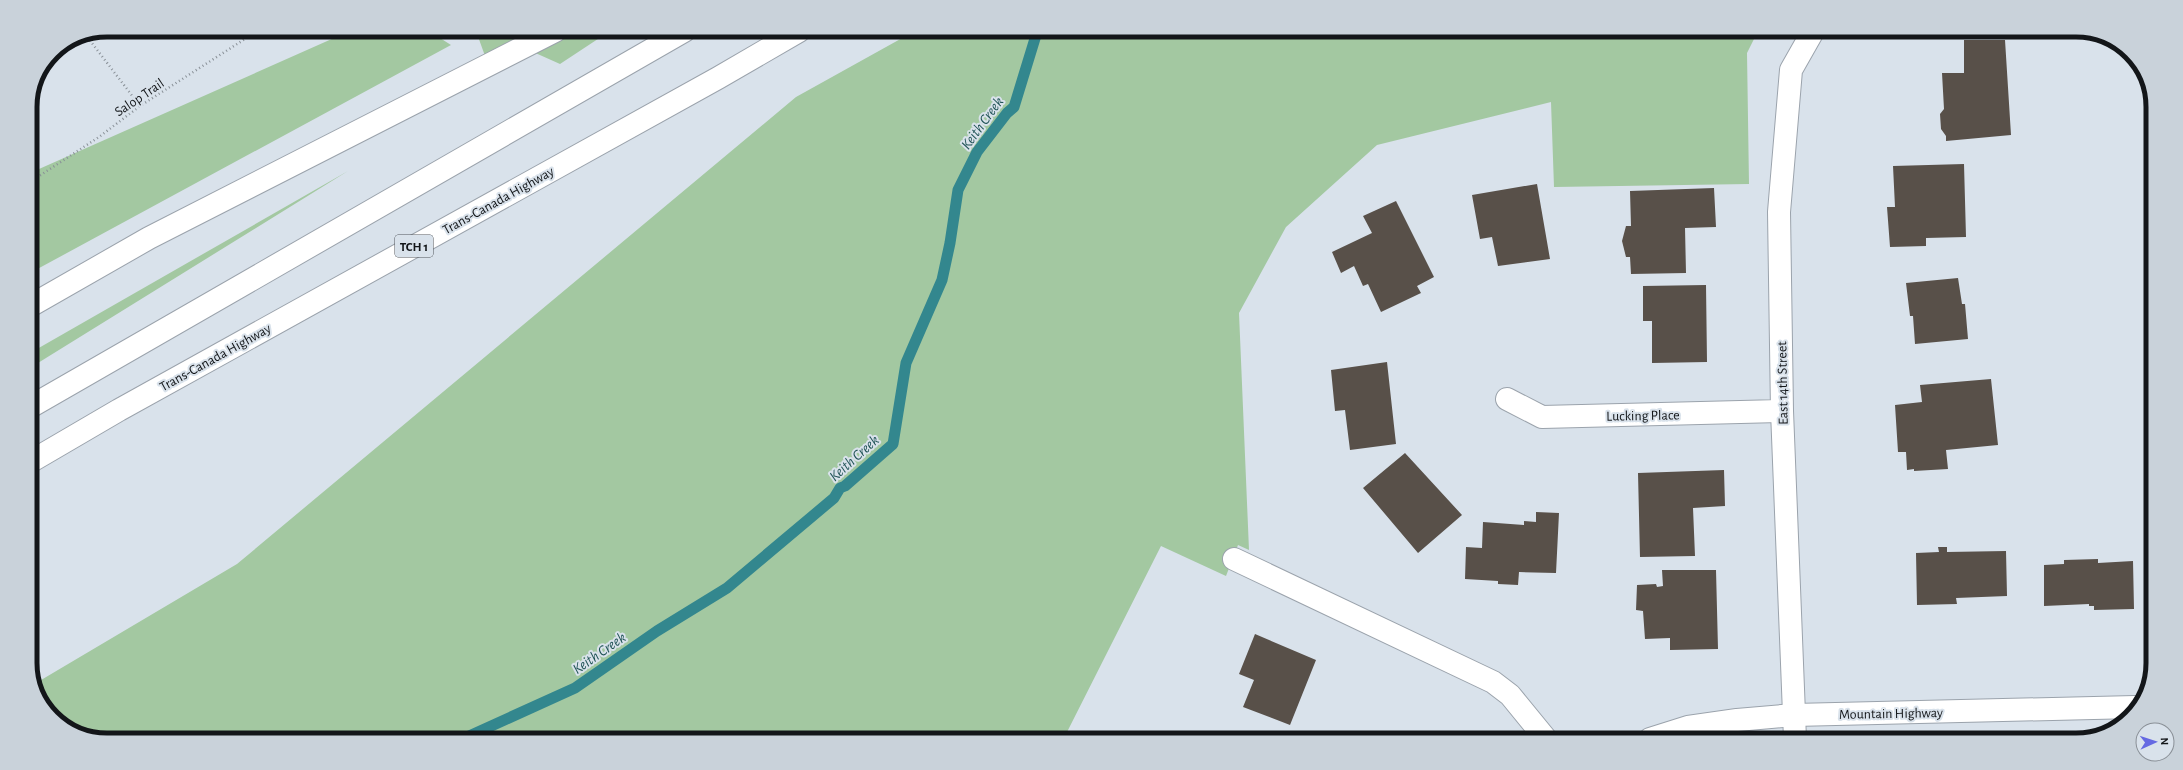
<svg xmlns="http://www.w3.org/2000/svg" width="2183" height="770" viewBox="0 0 2183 770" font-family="'Alegreya Sans',sans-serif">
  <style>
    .green { fill: #a3c8a1 }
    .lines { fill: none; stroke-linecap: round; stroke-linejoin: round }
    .stream { stroke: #33878e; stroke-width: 11 }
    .building { fill: #585049 }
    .minor-casing { stroke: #9ba3ac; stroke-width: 24 }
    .major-casing { stroke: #9ba3ac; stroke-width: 24 }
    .highway-casing { stroke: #9ba3ac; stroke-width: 24 }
    .path { stroke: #899097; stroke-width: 2.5; stroke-dasharray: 1 3; stroke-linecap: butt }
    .minor { stroke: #fff; stroke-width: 22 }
    .major { stroke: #fff; stroke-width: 22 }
    .highway { stroke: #fff; stroke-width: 22 }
    .labels { text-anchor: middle; stroke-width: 4; stroke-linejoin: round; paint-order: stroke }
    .shield { fill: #d9e2eb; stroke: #4e5358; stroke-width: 1 }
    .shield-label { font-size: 13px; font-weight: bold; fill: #131619 }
    .street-label { font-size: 14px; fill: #131619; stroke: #d9e2eb }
    .water-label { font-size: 15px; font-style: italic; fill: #1f5255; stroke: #d9e2eb }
    .rim { fill: none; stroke: #131619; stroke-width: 5 }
  </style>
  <rect width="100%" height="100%" fill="#d9e2eb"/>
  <path class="green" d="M352,30L429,31L451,45L30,273V173Z
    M476,31H610L560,64L522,47L489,67Z
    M913,32L1757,33L1747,53L1749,184L1554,187L1551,102L1377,145L1286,227L1239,313L1249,550L1238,545L1226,576L1161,546L1064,738L82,736L46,710L36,683L237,564L796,97Z
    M348,171L46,358L30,368V353Z"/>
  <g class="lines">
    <path class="stream" d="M467,737L575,688L657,631L727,588L834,498L840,488L845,486L893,444L906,363L942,280L950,243L958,190L977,152L1007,113L1014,107L1037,32"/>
  </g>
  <path class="building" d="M1964,40H2005L2011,135L1946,141V136L1941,129L1940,114L1944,109L1942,73H1964Z
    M1964,164L1966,237L1926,238V246L1890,247L1887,207H1895L1893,166Z
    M1537,184L1550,259L1498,266L1492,237L1480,239L1472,195Z
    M1714,188L1716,227L1685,228L1686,273L1631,274L1630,257H1626L1622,241L1626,226H1631L1630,191Z
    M1396,201L1434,277L1417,286L1421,293L1381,312L1368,284L1363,286L1354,266L1341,273L1332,252L1372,233L1363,216Z
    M1958,278L1962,304H1965L1968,339L1915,344L1913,316H1910L1906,283Z
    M1706,285L1707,362L1652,363V321H1643V286Z
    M1387,362L1396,444L1350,450L1345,410L1335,411L1331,370Z
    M1991,379L1998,445L1946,450L1948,469L1914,471V469L1907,470L1906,452H1898L1895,405L1922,402L1920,385Z
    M1405,453L1462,515L1418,553L1363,488Z
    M1724,470L1725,506L1693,508L1695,556L1640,557L1638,473Z
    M1536,512L1559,513L1556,573L1519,572L1518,585L1498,584V581L1465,579L1466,547L1482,548L1483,522L1524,525V521L1536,522Z
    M1938,547H1947V552L2006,551L2007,596L1956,598L1957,604L1917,605L1916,553L1939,552Z
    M2098,559V563L2133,561L2134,609L2094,610V606H2089V604L2044,606V565L2064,564V560Z
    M1662,570H1716L1718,649L1670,650V638L1645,639L1643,611L1636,610L1637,585L1656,584L1657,587L1663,586Z
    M1255,634L1316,660L1290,725L1243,707L1254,680L1239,674Z"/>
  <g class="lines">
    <defs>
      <path id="minor" d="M1507,399L1542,417L1782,411
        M1234,559L1493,682L1510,695L1546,739
        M1795,739L1782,411L1779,212L1791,70L1812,33"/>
      <path id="major" d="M1650,739L1688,727L1737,720L1794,715L2135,707"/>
      <path id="highway" d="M30,306L149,238L555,31
        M30,407L684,31
        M30,462L119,410L718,78L799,31"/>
    </defs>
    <use href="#minor" class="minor-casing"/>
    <use href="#major" class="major-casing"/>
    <use href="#highway" class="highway-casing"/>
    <path class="path" d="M85,34L140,106
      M30,182L99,137L140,106L259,30"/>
    <use href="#minor" class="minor"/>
    <use href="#major" class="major"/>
    <use href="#highway" class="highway"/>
  </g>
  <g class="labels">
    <rect class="shield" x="395" y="235" width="38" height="22" rx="3"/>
    <g class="shield-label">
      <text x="414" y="251">TCH 1</text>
    </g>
    <g class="street-label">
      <text transform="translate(139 97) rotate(-34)" y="5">Salop Trail</text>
      <text transform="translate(498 200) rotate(-29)" y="5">Trans-Canada Highway</text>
      <text transform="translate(215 357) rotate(-29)" y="5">Trans-Canada Highway</text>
      <text transform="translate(1782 383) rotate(-91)" y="5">East 14th Street</text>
      <text transform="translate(1643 415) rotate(-1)" y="5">Lucking Place</text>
      <text transform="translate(1891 713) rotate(-1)" y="5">Mountain Highway</text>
    </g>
    <g class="water-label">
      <text transform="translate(982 123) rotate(-54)" y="5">Keith Creek</text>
      <text transform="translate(854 458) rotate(-42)" y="5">Keith Creek</text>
      <text transform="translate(599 653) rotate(-35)" y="5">Keith Creek</text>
    </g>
  </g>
  <path d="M0 0H2183V770H0ZM107 37H2076A70 70 0 0 1 2146 107V663A70 70 0 0 1 2076 733H107A70 70 0 0 1 37 663V107A70 70 0 0 1 107 37Z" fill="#c9d2da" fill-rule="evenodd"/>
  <path class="rim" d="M107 37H2076A70 70 0 0 1 2146 107V663A70 70 0 0 1 2076 733H107A70 70 0 0 1 37 663V107A70 70 0 0 1 107 37Z"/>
  <g transform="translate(2155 742) rotate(87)"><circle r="19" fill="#d9e2eb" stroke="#8a9097"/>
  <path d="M0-3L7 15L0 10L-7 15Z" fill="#6569e2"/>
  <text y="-6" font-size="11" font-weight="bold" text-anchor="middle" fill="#131619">N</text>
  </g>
</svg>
